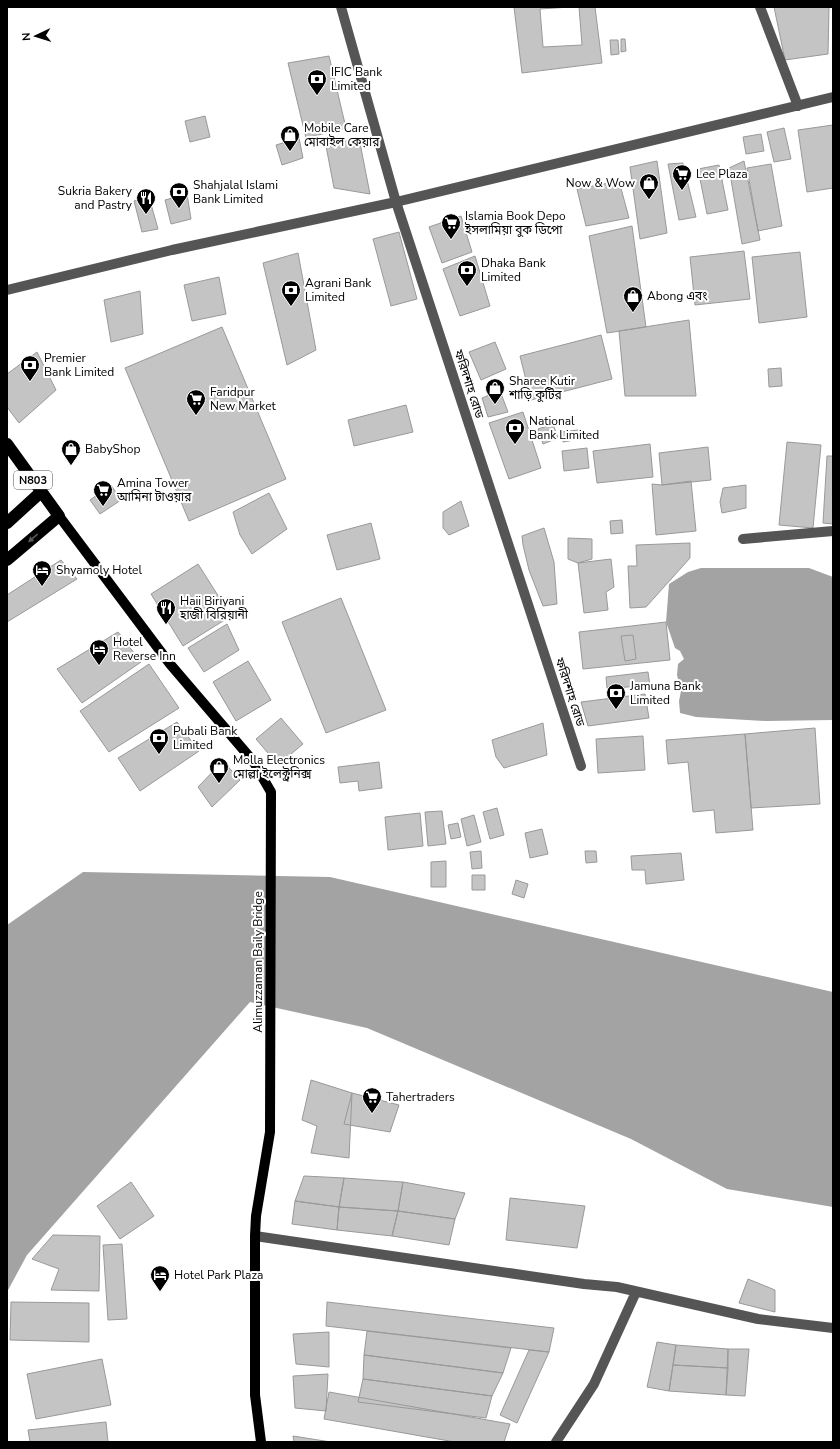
<svg xmlns="http://www.w3.org/2000/svg" width="840" height="1449" viewBox="0 0 840 1449" font-family="'Nunito Sans','Noto Sans Bengali',sans-serif">
  <style>
    .water { fill: #a3a3a3 }
    .building { fill: #c4c4c4; stroke: #999 }
    .lines { fill: none; stroke-linecap: round; stroke-linejoin: round }
    .minor { stroke: #555; stroke-width: 10 }
    .major { stroke: #000; stroke-width: 10 }
    .highway { stroke: #000; stroke-width: 12 }
    .oneway { fill: #595959 }
    .labels { text-anchor: middle; stroke-width: 4; stroke-linejoin: round; paint-order: stroke }
    .shield { fill: #fff; stroke: #4c4c4c; stroke-width: 1 }
    .shield-label { font-size: 11px; font-weight: bold; fill: #000 }
    .poi-label { font-size: 12px; fill: #000; stroke: #fff; text-anchor: start }
    .street-label { font-size: 12px; fill: #000; stroke: #fff }
  </style>
  <rect width="100%" height="100%" fill="#fff"/>
  <path class="water" d="M701,568H809L833,577V720L766,721L696,717L680,713L679,701L681,691L677,675L678,664L684,659L680,651L675,648L666,622L669,584L688,572Z
    M83,872L330,877L833,992V1207L727,1189L631,1139L367,1028L250,1002L27,1255L7,1292V925Z"/>
  <path class="building" d="M514,7H570L540,9L543,47L582,45L579,7H595L602,63L522,73Z
    M774,7H829L828,54L785,60Z
    M621,39H625L626,51L621,52Z
    M610,40H618L619,54L611,55Z
    M329,56L346,128L306,138L288,63Z
    M205,116L210,137L190,142L185,121Z
    M833,125V188L807,192L798,130Z
    M784,128L791,159L774,162L767,132Z
    M761,134L764,151L746,154L743,137Z
    M299,138L303,158L282,165L276,145Z
    M359,138L370,194L334,188L326,146Z
    M657,161L667,233L640,239L630,167Z
    M744,161L760,240L742,244L729,168Z
    M683,163L696,217L679,220L668,164Z
    M771,164L782,226L758,231L747,168Z
    M719,165L728,210L707,214L698,169Z
    M619,181L629,218L586,226L577,189Z
    M187,194L191,219L171,224L165,200Z
    M149,197L158,229L142,232L134,201Z
    M461,216L472,252L442,263L429,227Z
    M632,226L646,327L607,333L589,236Z
    M399,232L417,299L391,306L373,239Z
    M744,251L750,299L695,305L690,257Z
    M800,252L807,317L759,323L752,257Z
    M298,253L316,350L287,365L263,263Z
    M475,256L490,306L460,316L443,269Z
    M219,277L226,314L192,321L184,285Z
    M140,291L143,334L111,342L104,300Z
    M689,320L696,396H625L619,331Z
    M222,327L286,479L189,521L125,368Z
    M601,335L612,379L531,400L520,356Z
    M495,342L506,369L481,380L469,352Z
    M37,352L56,390L19,423L7,407V374Z
    M781,368L782,386L769,387L768,369Z
    M500,391L508,412L488,417L482,398Z
    M406,405L413,432L354,446L348,420Z
    M523,412L541,468L509,479L489,423Z
    M553,424L558,438L543,444L538,429Z
    M578,430L580,439L563,442L561,432Z
    M787,442L821,445L813,528L779,525Z
    M650,444L653,477L597,483L593,451Z
    M708,447L711,480L662,485L659,453Z
    M587,448L589,468L564,471L562,451Z
    M827,456H833V524L823,523Z
    M691,481L696,531L656,535L652,484L662,485Z
    M111,485L121,500L100,514L90,500Z
    M746,485V508L722,513L720,502L723,488Z
    M269,493L287,529L252,554L240,535L233,512Z
    M461,501L469,526L449,535L443,528V512Z
    M622,520L623,533L611,534L610,521Z
    M371,523L380,559L337,570L327,535Z
    M544,528L554,562L557,604L543,606L529,570L523,545L522,536Z
    M568,538L592,539V559L578,563L568,559Z
    M690,543V558L646,607L630,608L628,566H637L636,545Z
    M611,559L614,587L606,592L608,610L584,613L578,563Z
    M61,560L77,579L7,622V595Z
    M198,564L231,616L183,646L151,594Z
    M341,598L386,710L326,733L282,622Z
    M666,622L670,660L583,669L579,632Z
    M227,624L239,650L204,672L188,648Z
    M118,632L141,662L82,703L57,669Z
    M633,635L636,659L625,661L621,636Z
    M248,661L271,700L236,721L213,682Z
    M149,664L179,708L109,752L80,711Z
    M648,672L650,686L607,688L606,677Z
    M645,694L649,718L588,726L581,702Z
    M281,718L303,744L278,765L256,739Z
    M177,722L199,751L140,791L118,758Z
    M543,723L547,755L504,768L496,757L492,740Z
    M815,728L820,804L751,808L745,734Z
    M745,734L753,830L716,833L714,810L693,812L688,762L668,764L666,740Z
    M643,736L645,770L598,773L596,739Z
    M223,761L240,780L212,807L198,787Z
    M379,762L382,788L359,791L358,781L340,783L338,767Z
    M497,808L504,835L490,839L483,812Z
    M442,811L446,844L428,846L425,812Z
    M420,813L423,846L388,850L385,817Z
    M474,815L481,842L467,846L461,819Z
    M458,823L461,837L451,839L448,825Z
    M542,829L548,854L530,858L525,833Z
    M481,851L482,868L472,869L470,852Z
    M585,851H596L597,862L586,863Z
    M681,853L684,880L646,884L645,870H632L631,856Z
    M446,861V887H431V862Z
    M472,875H485V890H472Z
    M516,880L528,884L524,898L512,894Z
    M311,1080L352,1093L349,1158L311,1153L317,1126L302,1120Z
    M352,1093L399,1105L390,1132L344,1124Z
    M304,1176L344,1178L339,1207L295,1201Z
    M344,1178L403,1182L398,1211L339,1207Z
    M131,1182L154,1216L120,1239L97,1206Z
    M403,1182L465,1193L455,1219L398,1211Z
    M510,1198L585,1206L577,1248L506,1240Z
    M295,1201L339,1207L337,1230L292,1224Z
    M339,1207L398,1211L392,1236L337,1230Z
    M398,1211L455,1219L449,1245L392,1236Z
    M53,1235L100,1236L99,1291L51,1290L59,1269L32,1259Z
    M122,1244L127,1319L108,1320L103,1245Z
    M748,1279L775,1290V1312L739,1303Z
    M11,1302L89,1303V1342L10,1340Z
    M327,1302L554,1328L549,1352L326,1326Z
    M367,1331L511,1348L503,1373L364,1355Z
    M329,1332V1367L296,1364L293,1334Z
    M657,1342L676,1345L669,1391L647,1387Z
    M676,1345L728,1349V1368L673,1365Z
    M728,1349H749L745,1396L726,1395Z
    M529,1350L549,1352L517,1423L500,1415Z
    M364,1355L503,1373L492,1396L363,1379Z
    M102,1359L111,1405L36,1419L27,1374Z
    M673,1365L728,1368L726,1395L669,1391Z
    M328,1374L326,1411L295,1408L293,1376Z
    M363,1379L492,1396L486,1418L358,1402Z
    M329,1392L510,1424L504,1442H455L324,1419Z
    M106,1422L108,1442H30L28,1430Z
    M293,1436L331,1442H294Z"/>
  <g class="lines">
    <path class="minor" d="M341,7L396,202L581,766
      M760,7L798,106
      M7,290L172,250L396,202L833,97
      M743,539L833,531
      M255,1236L584,1284L617,1287L758,1319L833,1328
      M556,1442L594,1384L636,1292"/>
    <path class="major" d="M59,516L170,664L253,761L271,792L270,1132L256,1216L255,1236V1395L261,1442"/>
    <path class="highway" d="M7,444L59,516L7,560
      M7,523L41,492"/>
  </g>
  <defs><path id="oneway-solid" d="M-6-.8H1V-3.2L6.5 0L1 3.2V.8H-6Z"/></defs>
  <use class="oneway" href="#oneway-solid" transform="translate(33 538) rotate(140)"/>
  <defs>
    <symbol id="bank-pin" viewBox="-11 -11 22 30"><path d="M0 17L-7.5 6A9.5 9.5 0 1 1 7.5 6Z" fill="#000" stroke="#fff"/><path d="M-6-4H6V4H-6ZM0-2.3a2.3 2.3 0 1 0 0 4.6a2.3 2.3 0 1 0 0-4.6Z" fill="#fff"/></symbol>
    <symbol id="shop-pin" viewBox="-11 -11 22 30"><path d="M0 17L-7.5 6A9.5 9.5 0 1 1 7.5 6Z" fill="#000" stroke="#fff"/><path d="M-5-2.5h2.3a2.7 3.5 0 0 1 5.4 0H5L5.5 6h-11ZM-1.5-2.5h3a1.5 2.3 0 0 0-3 0Z" fill="#fff"/></symbol>
    <symbol id="supermarket-pin" viewBox="-11 -11 22 30"><path d="M0 17L-7.5 6A9.5 9.5 0 1 1 7.5 6Z" fill="#000" stroke="#fff"/><path d="M-6-5.5h2.5l.6 2H6L4.5 2H-2.5L-4.4-4H-6ZM-1.5 3.2a1.3 1.3 0 1 0 .1 0ZM3 3.2a1.3 1.3 0 1 0 .1 0Z" fill="#fff"/></symbol>
    <symbol id="restaurant-pin" viewBox="-11 -11 22 30"><path d="M0 17L-7.5 6A9.5 9.5 0 1 1 7.5 6Z" fill="#000" stroke="#fff"/><path d="M-5-6h1v4h1v-4h1v4h1v-4h1v5L-1.5 .5V6h-2V.5L-5-1ZM5-6V6H3V1.5H1.5Q1.5-4 5-6Z" fill="#fff"/></symbol>
    <symbol id="hotel-pin" viewBox="-11 -11 22 30"><path d="M0 17L-7.5 6A9.5 9.5 0 1 1 7.5 6Z" fill="#000" stroke="#fff"/><path d="M-6-4.5h1.5V1H6V5H4.5V3h-9V5H-6ZM-4 0a1.8 1.8 0 1 1 3.6 0ZM.5 0V-2.5h3Q6-2.5 6 0Z" fill="#fff"/></symbol>
  </defs>
  <g fill-rule="evenodd">
    <use href="#bank-pin" x="306" y="68" width="22" height="30"/>
    <use href="#shop-pin" x="279" y="124" width="22" height="30"/>
    <use href="#supermarket-pin" x="671" y="163" width="22" height="30"/>
    <use href="#shop-pin" x="638" y="172" width="22" height="30"/>
    <use href="#bank-pin" x="168" y="181" width="22" height="30"/>
    <use href="#restaurant-pin" x="135" y="187" width="22" height="30"/>
    <use href="#supermarket-pin" x="440" y="212" width="22" height="30"/>
    <use href="#bank-pin" x="456" y="259" width="22" height="30"/>
    <use href="#bank-pin" x="280" y="279" width="22" height="30"/>
    <use href="#shop-pin" x="622" y="285" width="22" height="30"/>
    <use href="#bank-pin" x="19" y="354" width="22" height="30"/>
    <use href="#shop-pin" x="484" y="377" width="22" height="30"/>
    <use href="#supermarket-pin" x="185" y="388" width="22" height="30"/>
    <use href="#bank-pin" x="504" y="417" width="22" height="30"/>
    <use href="#shop-pin" x="60" y="438" width="22" height="30"/>
    <use href="#supermarket-pin" x="92" y="479" width="22" height="30"/>
    <use href="#hotel-pin" x="31" y="559" width="22" height="30"/>
    <use href="#restaurant-pin" x="155" y="597" width="22" height="30"/>
    <use href="#hotel-pin" x="88" y="638" width="22" height="30"/>
    <use href="#bank-pin" x="605" y="682" width="22" height="30"/>
    <use href="#bank-pin" x="148" y="727" width="22" height="30"/>
    <use href="#shop-pin" x="208" y="756" width="22" height="30"/>
    <use href="#supermarket-pin" x="361" y="1086" width="22" height="30"/>
    <use href="#hotel-pin" x="149" y="1264" width="22" height="30"/>
  </g>
  <g class="labels">
    <rect class="shield" x="14" y="471" width="38" height="18" rx="3"/>
    <g class="shield-label">
      <text x="33" y="484">N803</text>
    </g>
    <g class="poi-label">
      <text x="331" y="76">IFIC Bank<tspan x="331" dy="14">Limited</tspan></text>
      <text x="304" y="132">Mobile Care<tspan x="304" dy="14">মোবাইল কেয়ার</tspan></text>
      <text x="696" y="178">Lee Plaza</text>
      <text x="635" y="187" text-anchor="end">Now &amp; Wow</text>
      <text x="193" y="189">Shahjalal Islami<tspan x="193" dy="14">Bank Limited</tspan></text>
      <text x="132" y="195" text-anchor="end">Sukria Bakery<tspan x="132" dy="14">and Pastry</tspan></text>
      <text x="465" y="220">Islamia Book Depo<tspan x="465" dy="14">ইসলামিয়া বুক ডিপো</tspan></text>
      <text x="481" y="267">Dhaka Bank<tspan x="481" dy="14">Limited</tspan></text>
      <text x="305" y="287">Agrani Bank<tspan x="305" dy="14">Limited</tspan></text>
      <text x="647" y="300">Abong এবং</text>
      <text x="44" y="362">Premier<tspan x="44" dy="14">Bank Limited</tspan></text>
      <text x="509" y="385">Sharee Kutir<tspan x="509" dy="14">শাড়ি কুটির</tspan></text>
      <text x="210" y="396">Faridpur<tspan x="210" dy="14">New Market</tspan></text>
      <text x="529" y="425">National<tspan x="529" dy="14">Bank Limited</tspan></text>
      <text x="85" y="453">BabyShop</text>
      <text x="117" y="487">Amina Tower<tspan x="117" dy="14">আমিনা টাওয়ার</tspan></text>
      <text x="56" y="574">Shyamoly Hotel</text>
      <text x="180" y="605">Haji Biriyani<tspan x="180" dy="14">হাজী বিরিয়ানী</tspan></text>
      <text x="113" y="646">Hotel<tspan x="113" dy="14">Reverse Inn</tspan></text>
      <text x="630" y="690">Jamuna Bank<tspan x="630" dy="14">Limited</tspan></text>
      <text x="173" y="735">Pubali Bank<tspan x="173" dy="14">Limited</tspan></text>
      <text x="233" y="764">Molla Electronics<tspan x="233" dy="14">মোল্লা ইলেক্ট্রনিক্স</tspan></text>
      <text x="386" y="1101">Tahertraders</text>
      <text x="174" y="1279">Hotel Park Plaza</text>
    </g>
    <g class="street-label">
      <text transform="translate(469 384) rotate(72)" y="4">ফরিদশাহ রোড</text>
      <text transform="translate(570 692) rotate(72)" y="4">ফরিদশাহ রোড</text>
      <text transform="translate(258 962) rotate(-90)" y="4">Alimuzzaman Baily Bridge</text>
    </g>
  </g>
  <rect width="840" height="1449" fill="none" stroke="#000000" stroke-width="16"/>
  <g transform="translate(36 36) rotate(266)" stroke="#ffffff" stroke-width="3" paint-order="stroke">
  <path d="M0-3L7 15L0 10L-7 15Z" fill="#000000"/>
  <text y="-6" font-size="11" font-weight="bold" text-anchor="middle" fill="#000000">N</text>
  </g>
</svg>
